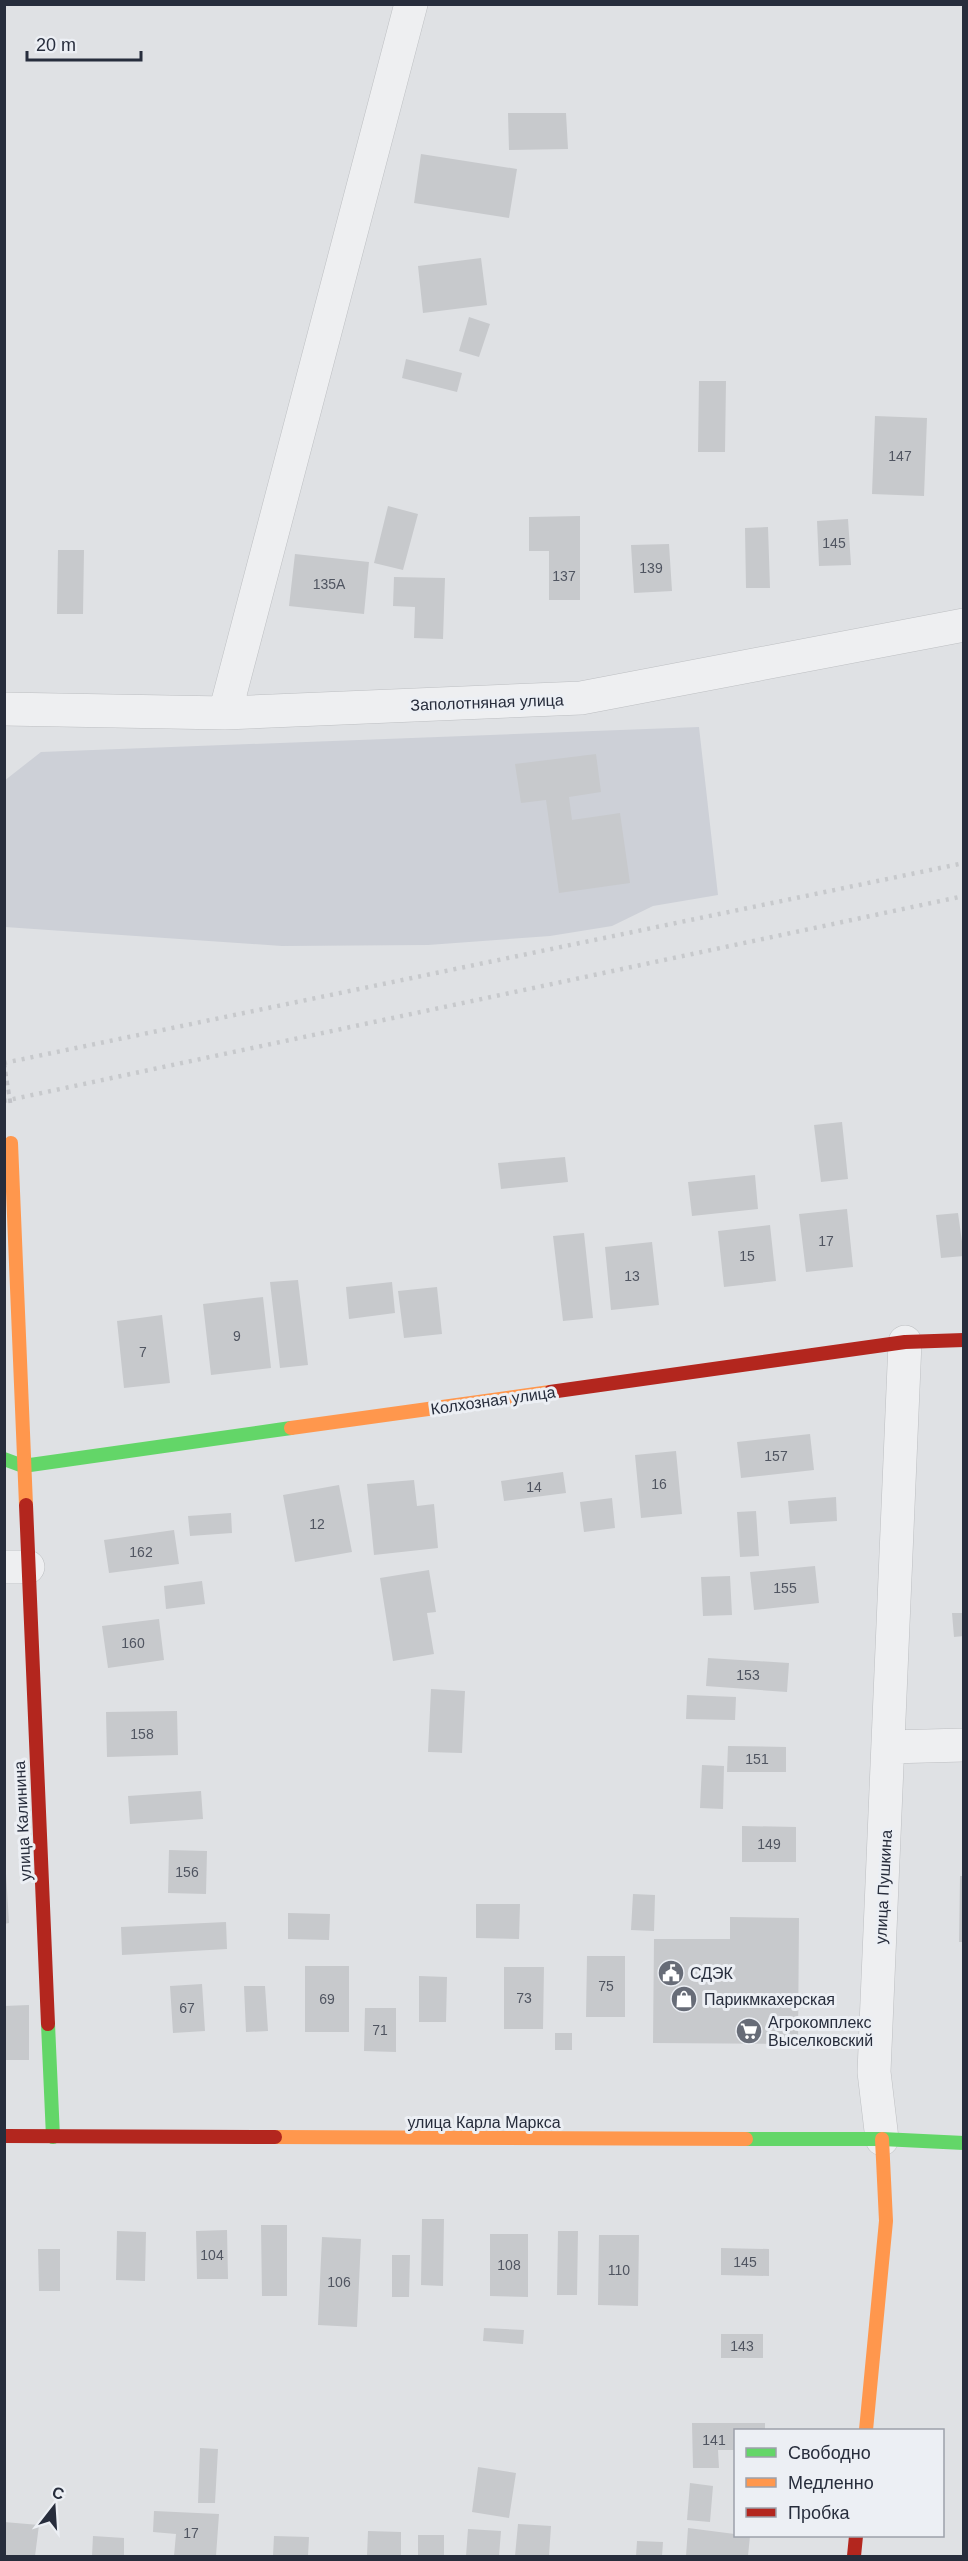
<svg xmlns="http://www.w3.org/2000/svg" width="968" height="2561" viewBox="0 0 968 2561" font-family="Arial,sans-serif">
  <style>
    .built { fill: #cdd0d7 }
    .building { fill: #c7c9cc }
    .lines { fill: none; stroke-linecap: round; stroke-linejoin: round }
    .street-casing { stroke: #bdbfc2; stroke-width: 34 }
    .path { stroke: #c1c2c7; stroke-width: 4; stroke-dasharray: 4.5 4.5; stroke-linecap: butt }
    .street { stroke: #eeeff1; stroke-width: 33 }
    .fast { stroke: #63d668; stroke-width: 14 }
    .slow { stroke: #ff974d; stroke-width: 14 }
    .jam { stroke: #b3261e; stroke-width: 14 }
    .rail { stroke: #c7c9cc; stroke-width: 4.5; stroke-dasharray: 3 6; stroke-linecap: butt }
    .labels { text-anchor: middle; stroke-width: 6; stroke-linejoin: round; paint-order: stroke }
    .number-label { font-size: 14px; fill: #505561 }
    .street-label { font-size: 16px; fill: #272d3c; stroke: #eceff4 }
    .poi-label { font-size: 16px; fill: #272d3c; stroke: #eceff4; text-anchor: start }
  </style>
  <rect width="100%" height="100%" fill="#dfe1e4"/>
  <path class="built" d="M699,727L718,895L653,906L612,926L550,936L428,945L282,946L5,927L4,781L41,752Z"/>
  <path class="building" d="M508,113H566L568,149L509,150Z
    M421,154L517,169L509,218L414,203Z
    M481,258L487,305L423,313L418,266Z
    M469,317L490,324L479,357L459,351Z
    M406,359L462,373L457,392L402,378Z
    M699,381H726L725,452H698Z
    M875,416L927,418L924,496L872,494Z
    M388,506L418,514L403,570L374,563Z
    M580,516V600H549V551H529V517Z
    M848,519L851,565L819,566L817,521Z
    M768,527L770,588H746L745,528Z
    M669,544L672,591L634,593L631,545Z
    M58,550H84L83,614H57Z
    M295,554L369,562L364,614L289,606Z
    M394,577L445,578L443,639L414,638L415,607L393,606Z
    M596,754L601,792L569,797L572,820L620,813L630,883L559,893L546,800L521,803L515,764Z
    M842,1122L848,1179L821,1182L814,1125Z
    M565,1157L568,1182L501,1189L498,1163Z
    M755,1175L758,1209L692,1216L688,1182Z
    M847,1209L853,1267L806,1272L799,1214Z
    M958,1213L964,1256L941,1258L936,1215Z
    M770,1225L776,1281L724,1287L718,1231Z
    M584,1233L593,1318L563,1321L553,1236Z
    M652,1242L659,1305L611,1310L605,1247Z
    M298,1280L308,1365L280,1368L270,1282Z
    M392,1282L395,1313L349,1319L346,1287Z
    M437,1287L442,1334L404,1338L398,1291Z
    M263,1297L271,1368L211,1375L203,1304Z
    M162,1315L170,1383L124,1388L117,1321Z
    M810,1434L814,1470L741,1478L737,1442Z
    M676,1451L682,1514L641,1518L635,1455Z
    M563,1472L566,1493L504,1501L501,1481Z
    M414,1480L417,1506L434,1504L438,1548L374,1555L367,1484Z
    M339,1485L352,1552L295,1562L283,1495Z
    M836,1497L837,1521L790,1524L788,1501Z
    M612,1498L615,1528L584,1532L580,1502Z
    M756,1511L759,1556L740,1557L737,1512Z
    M231,1513L232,1533L190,1536L188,1516Z
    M174,1530L179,1564L109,1573L104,1540Z
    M815,1566L819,1603L754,1610L750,1572Z
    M429,1570L436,1612L427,1613L434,1654L393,1661L380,1578Z
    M730,1576L732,1615L703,1616L701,1577Z
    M202,1581L205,1604L166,1609L164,1586Z
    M952,1613H964V1636L954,1637Z
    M159,1619L164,1660L108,1668L102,1626Z
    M708,1658L789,1663L787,1692L706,1686Z
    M431,1689L465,1691L462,1753L428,1752Z
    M687,1695L736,1697L735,1720L686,1719Z
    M177,1711L178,1755L107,1757L106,1712Z
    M728,1746L786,1747V1772H727Z
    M702,1765L724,1766L723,1809L700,1808Z
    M201,1791L203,1819L130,1824L128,1796Z
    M742,1826L796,1827V1862H742Z
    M169,1850L207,1851L206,1894L168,1893Z
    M4,1874H6L9,1923L4,1924Z
    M960,1876H964V1942H959Z
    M633,1894L655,1895L654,1931L631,1930Z
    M476,1904H520L519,1939L476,1938Z
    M288,1913L330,1914L329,1940L288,1939Z
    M730,1917L799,1918L798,2044L653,2043L654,1939H730Z
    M226,1922L227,1949L122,1955L121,1927Z
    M587,1956H625V2017H586Z
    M305,1966H349V2032H305Z
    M504,1967H544L543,2029H504Z
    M419,1976L447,1977L446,2022H419Z
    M202,1984L205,2031L173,2033L170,1986Z
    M244,1986H265L268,2031L246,2032Z
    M29,2005V2060H4V2006Z
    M365,2008H396V2052L364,2051Z
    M555,2033H572V2050H555Z
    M422,2219H444L443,2286L421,2285Z
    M261,2225H287V2296H262Z
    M227,2230L228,2279H197L196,2231Z
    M117,2231L146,2232L145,2281L116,2280Z
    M558,2231H578L577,2295H557Z
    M490,2234H528V2297L490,2296Z
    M599,2235H639L638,2306L598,2305Z
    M322,2237L361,2239L357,2327L318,2325Z
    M721,2248L769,2249V2276L721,2275Z
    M38,2249H60V2291H39Z
    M392,2255H410L409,2297H392Z
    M484,2328L524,2330L523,2344L483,2341Z
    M721,2334H763V2358H721Z
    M692,2423H765V2430H736V2450H718L719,2468H693Z
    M200,2448L218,2449L215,2503H198Z
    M478,2467L516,2473L509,2518L472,2512Z
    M690,2483L713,2486L710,2522L687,2520Z
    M154,2511L219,2514L216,2556H174L176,2534L153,2532Z
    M4,2522L39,2525L35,2556H4Z
    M518,2524L551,2526L549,2556H515Z
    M688,2528L750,2536L748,2556H686Z
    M468,2529L501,2531L499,2556H466Z
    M368,2531L401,2532V2556H367Z
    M418,2535H444V2556H418Z
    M93,2536L124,2538V2556H92Z
    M274,2536L309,2537L308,2556H273Z
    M637,2541L663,2542L662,2556H636Z"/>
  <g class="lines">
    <defs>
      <path id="street" d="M4,709L225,713L581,698L964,625
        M225,713L411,4
        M4,1567H28
        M889,1747L964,1745
        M882,2139L874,2072L905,1342"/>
    </defs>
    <use href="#street" class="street-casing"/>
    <path class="path" d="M4,1063L11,1107"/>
    <use href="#street" class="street"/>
    <path class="fast" d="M4,1459L23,1466L291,1428
      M48,2024L53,2137
      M746,2139H882L964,2143"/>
    <path class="slow" d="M11,1143L26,1505
      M291,1428L550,1392
      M275,2137L746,2139
      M866,2430L886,2221L882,2139"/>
    <path class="jam" d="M550,1392L905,1342L964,1340
      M26,1505L48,2024
      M4,2136L275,2137
      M854,2556L856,2536"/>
    <path class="rail" d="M4,1063L964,863
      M4,1101L964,896"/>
  </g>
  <defs>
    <symbol id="civic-disc" viewBox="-11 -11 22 22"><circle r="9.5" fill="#676c77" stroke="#eceff4"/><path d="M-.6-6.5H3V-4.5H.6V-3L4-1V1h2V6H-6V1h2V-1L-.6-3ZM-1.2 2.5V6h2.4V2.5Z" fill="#fff"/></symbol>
    <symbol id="shop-disc" viewBox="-11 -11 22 22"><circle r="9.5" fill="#676c77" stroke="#eceff4"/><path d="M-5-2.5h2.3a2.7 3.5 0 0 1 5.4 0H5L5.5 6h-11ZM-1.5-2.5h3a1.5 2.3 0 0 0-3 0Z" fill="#fff"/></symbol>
    <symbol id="supermarket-disc" viewBox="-11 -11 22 22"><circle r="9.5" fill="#676c77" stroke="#eceff4"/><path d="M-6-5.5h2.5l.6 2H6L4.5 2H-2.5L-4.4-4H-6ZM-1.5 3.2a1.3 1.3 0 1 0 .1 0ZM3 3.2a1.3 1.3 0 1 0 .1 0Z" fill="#fff"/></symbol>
  </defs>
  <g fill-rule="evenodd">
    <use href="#civic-disc" x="656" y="1958" width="30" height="30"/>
    <use href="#shop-disc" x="669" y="1984" width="30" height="30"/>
    <use href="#supermarket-disc" x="734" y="2016" width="30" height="30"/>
  </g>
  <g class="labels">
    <g class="number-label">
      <text x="900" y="461">147</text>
      <text x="834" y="548">145</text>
      <text x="651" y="573">139</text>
      <text x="564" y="581">137</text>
      <text x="329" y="589">135А</text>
      <text x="826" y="1246">17</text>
      <text x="747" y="1261">15</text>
      <text x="632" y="1281">13</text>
      <text x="237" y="1341">9</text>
      <text x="143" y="1357">7</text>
      <text x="776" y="1461">157</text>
      <text x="659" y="1489">16</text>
      <text x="534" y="1492">14</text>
      <text x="317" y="1529">12</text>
      <text x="141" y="1557">162</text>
      <text x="785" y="1593">155</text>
      <text x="133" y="1648">160</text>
      <text x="748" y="1680">153</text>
      <text x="142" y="1739">158</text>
      <text x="757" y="1764">151</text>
      <text x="769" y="1849">149</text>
      <text x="187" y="1877">156</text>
      <text x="606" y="1991">75</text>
      <text x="524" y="2003">73</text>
      <text x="327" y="2004">69</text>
      <text x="187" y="2013">67</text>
      <text x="380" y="2035">71</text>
      <text x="212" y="2260">104</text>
      <text x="745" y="2267">145</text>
      <text x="509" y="2270">108</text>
      <text x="619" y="2275">110</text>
      <text x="339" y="2287">106</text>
      <text x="742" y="2351">143</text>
      <text x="714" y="2445">141</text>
      <text x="191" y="2538">17</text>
    </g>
    <g class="street-label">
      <text transform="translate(487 702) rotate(-2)" y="6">Заполотняная улица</text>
      <text transform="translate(493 1400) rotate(-8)" y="6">Колхозная улица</text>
      <text transform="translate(22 1821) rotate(-93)" y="6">улица Калинина</text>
      <text transform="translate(883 1887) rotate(-87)" y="6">улица Пушкина</text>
      <text x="484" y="2128">улица Карла Маркса</text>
    </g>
    <g class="poi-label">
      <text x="690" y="1979">СДЭК</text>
      <text x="704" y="2005">Парикмкахерская</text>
      <text x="768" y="2028">Агрокомплекс<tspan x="768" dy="18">Выселковский</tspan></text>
    </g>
  </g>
  <rect width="968" height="2561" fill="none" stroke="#272d3c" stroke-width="12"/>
  <rect x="734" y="2429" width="210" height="108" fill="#eceff4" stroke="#9da1aa" stroke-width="1.5"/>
  <rect x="746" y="2448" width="30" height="9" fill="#63d668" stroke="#9da1aa" stroke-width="1.5"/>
  <text x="788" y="2459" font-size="18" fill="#272d3c">Свободно</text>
  <rect x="746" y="2478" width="30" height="9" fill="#ff974d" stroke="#9da1aa" stroke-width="1.5"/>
  <text x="788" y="2489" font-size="18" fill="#272d3c">Медленно</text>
  <rect x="746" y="2508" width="30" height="9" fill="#b3261e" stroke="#9da1aa" stroke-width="1.5"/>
  <text x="788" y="2519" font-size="18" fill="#272d3c">Пробка</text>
  <g transform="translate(54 2507) rotate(17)" stroke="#eceff4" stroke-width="4.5" paint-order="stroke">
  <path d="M0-4.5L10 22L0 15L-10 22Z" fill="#272d3c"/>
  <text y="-9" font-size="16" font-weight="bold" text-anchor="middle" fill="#272d3c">С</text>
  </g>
  <path d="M27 51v9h114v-9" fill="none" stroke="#272d3c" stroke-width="3"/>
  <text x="36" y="51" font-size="18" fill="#272d3c" stroke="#eceff4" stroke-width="4.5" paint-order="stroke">20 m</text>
</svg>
